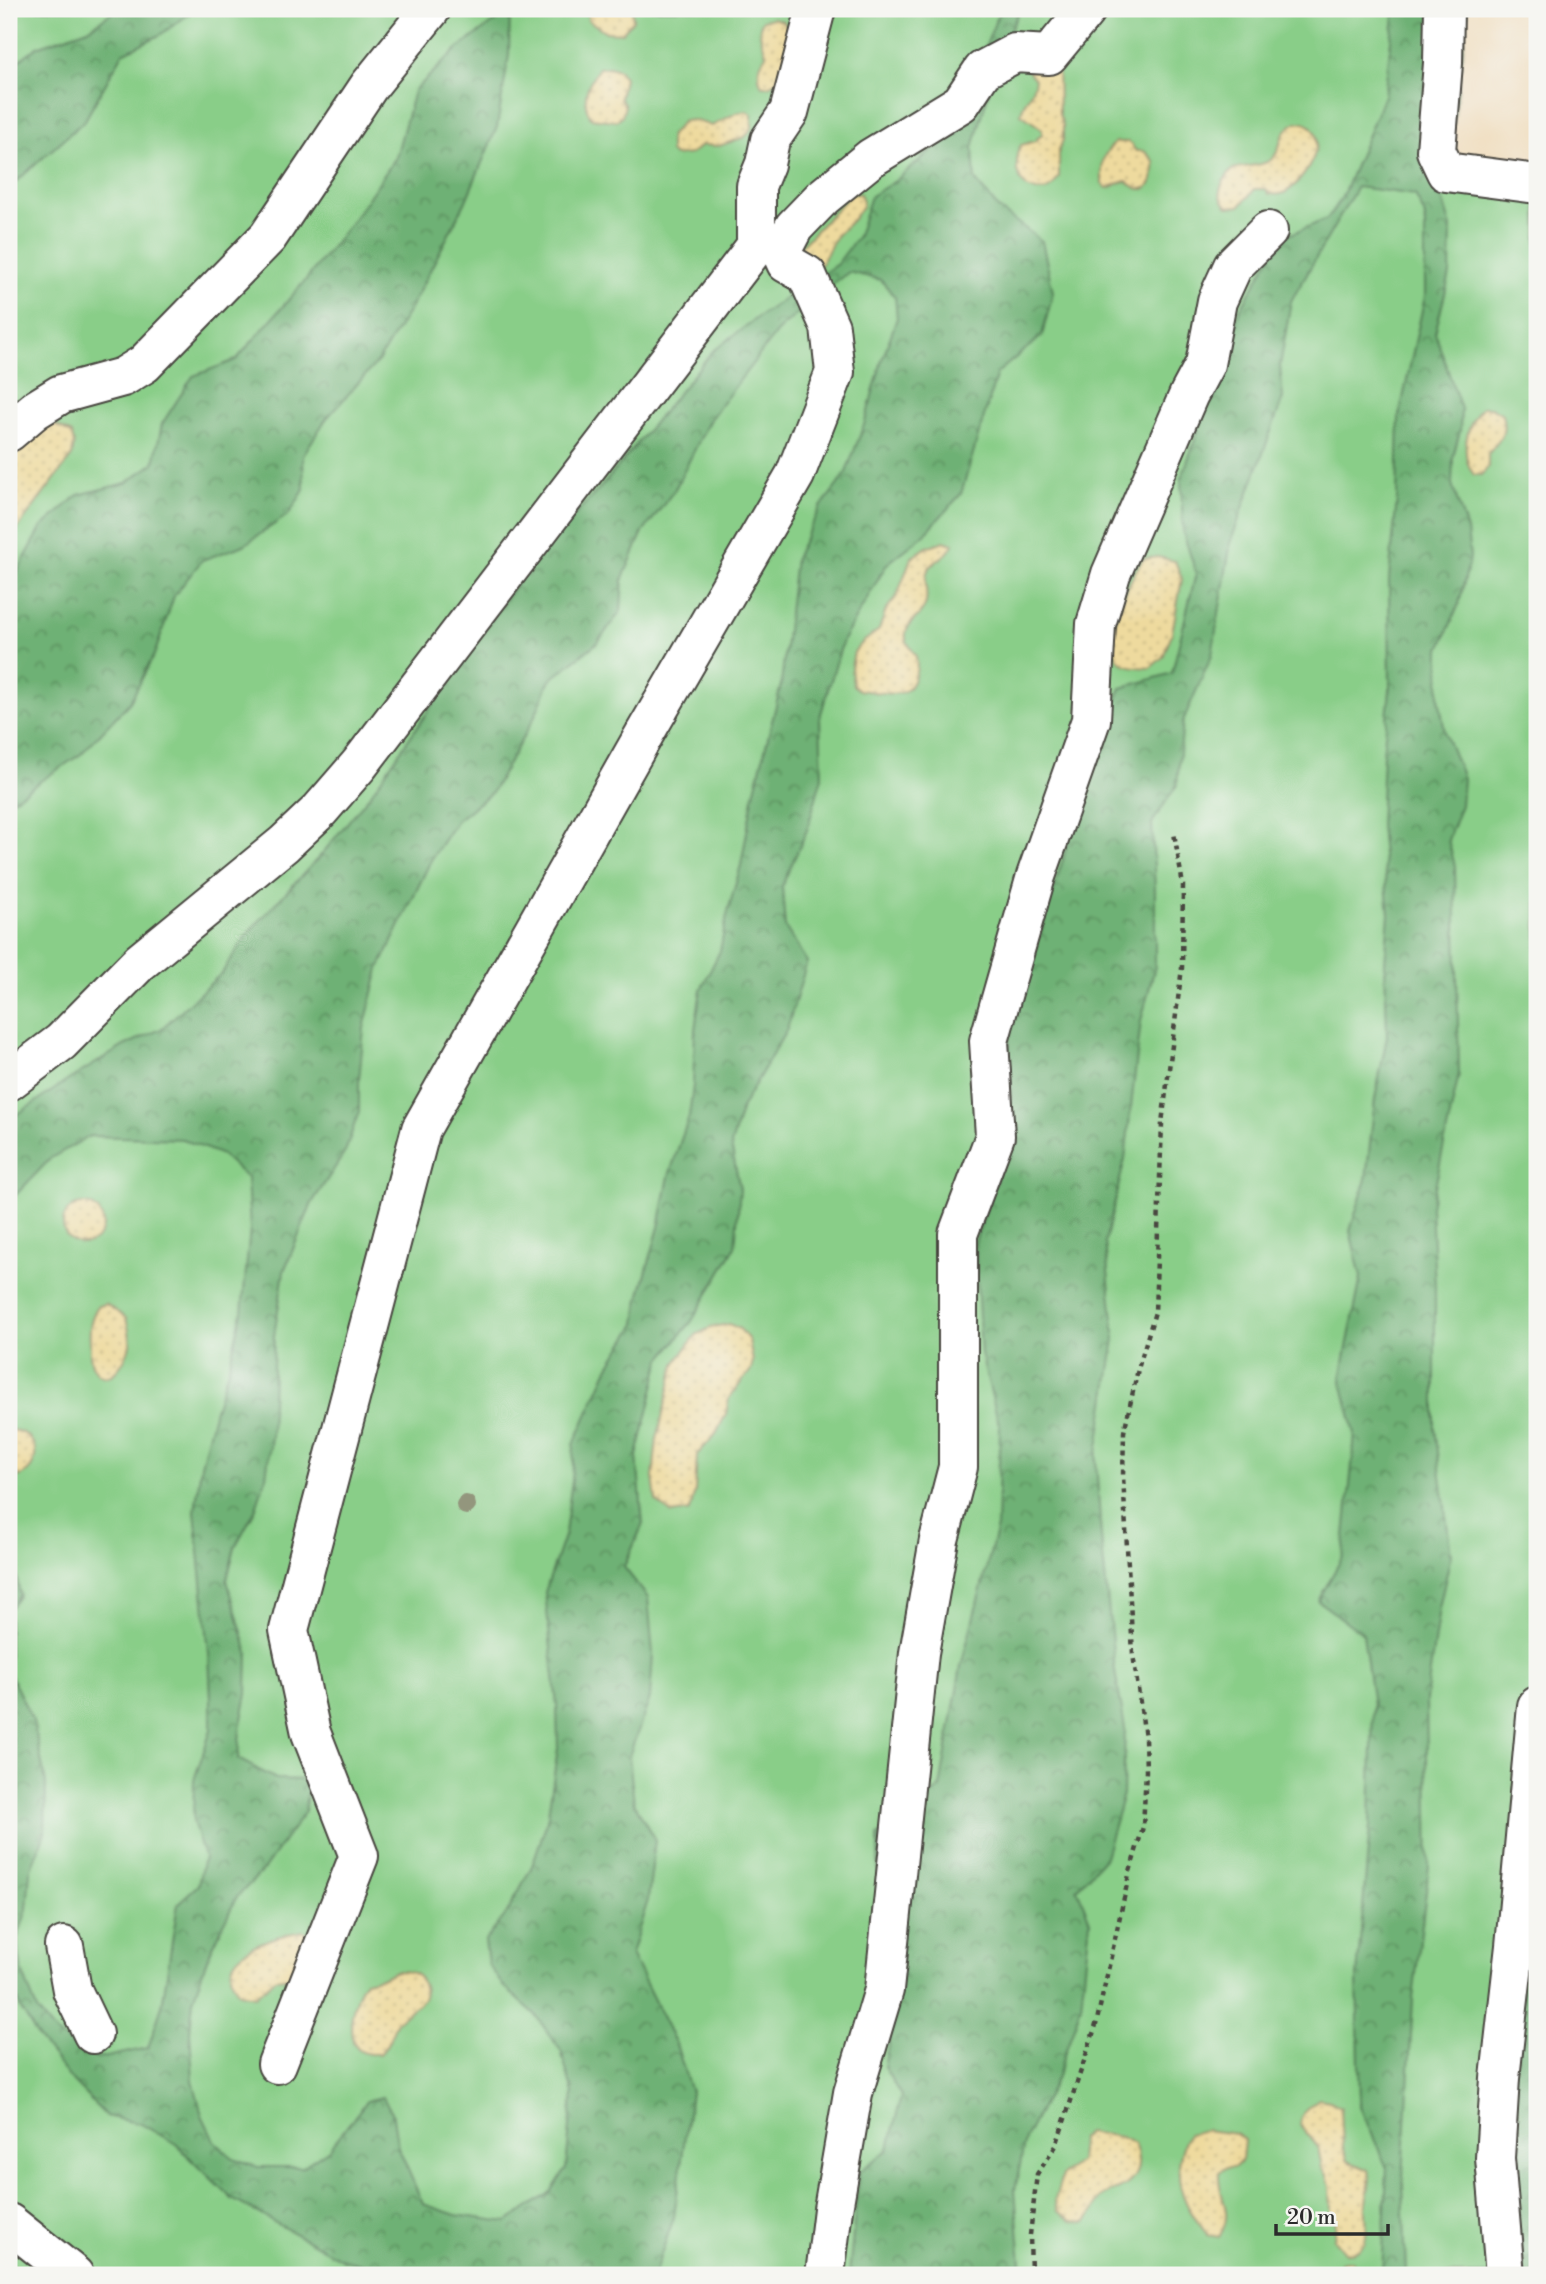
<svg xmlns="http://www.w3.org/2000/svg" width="1546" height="2284" viewBox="0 0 1546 2284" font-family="'Libre Bodoni',serif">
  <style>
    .grass { fill: #89ce88; stroke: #5a7c5a; stroke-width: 2 }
    .forest { fill: url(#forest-crowns); stroke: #4c6e50; stroke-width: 2; fill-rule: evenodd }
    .sand { fill: url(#sand-dots); stroke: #8c8264; stroke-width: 2 }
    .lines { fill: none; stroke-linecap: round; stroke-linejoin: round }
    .minor-casing { stroke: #494641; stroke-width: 42 }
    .path { stroke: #494641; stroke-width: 4.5; stroke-dasharray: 5 5; stroke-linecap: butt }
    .minor { stroke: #fff; stroke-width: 38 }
    .tree { fill: #93967d }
  </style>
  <defs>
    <pattern id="forest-crowns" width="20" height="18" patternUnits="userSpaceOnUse" patternTransform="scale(1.75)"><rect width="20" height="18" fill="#6eb174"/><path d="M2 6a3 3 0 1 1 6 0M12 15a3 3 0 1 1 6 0" fill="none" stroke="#5b905f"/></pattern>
    <pattern id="sand-dots" width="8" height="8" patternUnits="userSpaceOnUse" patternTransform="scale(1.75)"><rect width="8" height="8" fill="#eeda9e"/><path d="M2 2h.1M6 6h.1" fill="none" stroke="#cb8" stroke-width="1.8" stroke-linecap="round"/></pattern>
  </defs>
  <rect width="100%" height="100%" fill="#f6f6f2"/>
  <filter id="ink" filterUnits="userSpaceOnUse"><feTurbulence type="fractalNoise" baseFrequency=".0143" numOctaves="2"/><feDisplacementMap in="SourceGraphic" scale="14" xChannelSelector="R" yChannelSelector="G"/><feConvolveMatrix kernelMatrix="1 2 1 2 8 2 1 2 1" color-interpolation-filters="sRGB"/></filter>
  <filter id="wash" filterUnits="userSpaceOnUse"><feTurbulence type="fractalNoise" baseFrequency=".00686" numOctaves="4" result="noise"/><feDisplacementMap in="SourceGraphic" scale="28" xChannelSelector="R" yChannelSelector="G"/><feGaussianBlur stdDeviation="1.57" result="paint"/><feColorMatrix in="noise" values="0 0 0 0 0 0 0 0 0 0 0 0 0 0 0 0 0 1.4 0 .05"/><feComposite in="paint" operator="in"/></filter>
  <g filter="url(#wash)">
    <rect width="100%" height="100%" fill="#f0ddbe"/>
    <path class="grass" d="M9,9H1468L1449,156L1537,169V2275H9Z"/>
    <path class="forest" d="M117,9H196L160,35L123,53L85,120L9,188V68L37,47L88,29Z
      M1000,9H1020L999,55L973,148L975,180L999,209L1042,241L1053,292L1042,336L997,373L961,494L924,535L887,564L843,640L820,717L822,777L807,830L782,886L785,927L807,962L787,1029L742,1107L731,1145L740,1189L735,1247L692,1321L661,1359L637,1456L643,1524L624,1567L648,1598L653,1654L650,1698L629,1756L634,1803L655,1840L648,1900L631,1954L676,2044L691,2092L674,2217L654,2275H438L400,2272L343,2260L232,2199L176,2144L141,2124L106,2116L73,2082L39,2039L21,2009L9,1979V1672L33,1721L46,1783L45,1833L30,1871L27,1909L17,1940L22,1971L37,2010L56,2034L97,2059L148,2048L162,2006L178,1903L198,1885L204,1857L193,1821L194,1780L211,1730V1701L209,1653L195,1511L201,1465L215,1409L228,1370L242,1312L250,1229L247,1178L222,1155L182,1139L90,1136L51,1158L9,1202V1120L70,1079L124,1046L161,1029L222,973L248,933L322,854L370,795L527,568L607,480L712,352L759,316L837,264L858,236L871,196L895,181L947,137L971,94L985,48ZM849,272L881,280L895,297L897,318L882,360L865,422L845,475L820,508L795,558L781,685L753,798L741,865L728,911L720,951L701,989L695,1029L693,1086L689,1116L669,1176L659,1227L639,1298L636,1324L609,1366L574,1444L572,1480L565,1533L545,1592L557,1706L558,1748L547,1821L532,1866L507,1913L485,1941L488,1964L503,1986L534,2013L561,2051L573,2094L566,2169L551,2192L507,2222L456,2215L423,2204L398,2147L392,2112L382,2097L367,2101L329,2149L302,2167H258L233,2158L215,2142L202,2115L193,2080L190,2032L193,2000L207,1959L236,1898L264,1869L305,1811L308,1780L276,1779L238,1759L240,1729L247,1694L248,1653L227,1580L235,1547L256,1508L266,1477L271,1437L274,1336L284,1271L312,1203L345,1152L359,1111V1080L364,1028L379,969L432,858L457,820L492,792L534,718L550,680L598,642L621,611L623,578L642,534L675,489L710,419L777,332L820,293Z
      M1392,9H1468L1449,156L1439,188L1451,227L1450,274L1435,333L1461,409L1460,431L1453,457L1452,484L1467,530L1470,557L1459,604L1440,649L1439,697L1445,733L1463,778L1461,805L1448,840L1455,866L1459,1074L1431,1206L1435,1286V1428L1451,1555L1439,1608L1426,1700L1429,1866L1413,1999L1403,2179L1406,2275H1382L1387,2168L1360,2107L1357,1976L1370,1826L1373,1705L1363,1634L1318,1601L1343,1556L1355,1434L1341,1378L1361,1277L1350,1231L1366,1179L1375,1099L1387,1036L1385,963L1389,914L1380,826L1383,753L1390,690L1389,579L1397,499L1399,417L1425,296V216L1415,195L1357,187L1291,301L1280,366L1283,398L1231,541L1212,655L1183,721L1177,785L1152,823L1155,890V966L1141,1021L1125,1159L1105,1242L1115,1339L1096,1460L1101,1536L1115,1671L1125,1728L1123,1794L1105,1857L1077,1888L1090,1921L1081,2006L1056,2079L1025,2139L1015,2190L1022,2275H849L859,2172L889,2149L901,2096L884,2067L903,1970L878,1881V1836L940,1788L961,1666L997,1527L1000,1428L981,1354L975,1242L1012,1134L1009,1038L1099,739L1121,688L1172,673L1196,573L1183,532L1181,480L1240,310L1281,238L1327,219L1342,197L1384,96L1394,16Z
      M510,10L509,55L497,127L465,203L411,307L379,360L326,419L303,455L304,490L289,514L244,545L202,560L174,596L155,653L130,702L81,754L9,802V587L42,527L78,495L126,483L154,463L162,424L193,376L236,360L304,282L353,220L396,157L414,91L456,50Z
      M9,1557L14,1562L20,1595L9,1610Z
      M1537,1870V2266L1530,2275H1491Z"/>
    <path class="sand" d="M587,9H632L633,20L622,33L606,32L588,20Z
      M773,18L783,21L791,32L780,78L769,86H762C756,75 759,64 766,55C764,42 755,32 763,20Z
      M1054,31L1058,59L1059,114L1063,125V140L1059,150V177L1053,186L1045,191H1036L1027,188L1021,181L1017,171V153L1021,145L1035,141L1042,134V129L1021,114C1023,98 1033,97 1035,79L1028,71L1042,33Z
      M609,67L619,70L624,78L620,98L625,106L622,116L616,121L591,118C580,100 587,83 599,68Z
      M747,111L752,115V128L745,137L719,146L702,145L691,154L674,156L670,152V136L683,121L694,120L712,126L736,113Z
      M1297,122C1301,123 1305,122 1309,125C1332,140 1300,189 1281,194C1277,195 1273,194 1269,194L1266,189H1255L1240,206L1228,207C1214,193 1221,182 1233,169C1245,165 1262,167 1272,159C1285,146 1274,135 1297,122Z
      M1116,142H1129L1136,151H1144L1154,161C1155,170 1153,194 1137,188C1133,187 1130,183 1126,181C1118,182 1115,187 1107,188L1102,184C1102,164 1100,156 1116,142Z
      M851,194H860L863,201L862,206L853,219L836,236L820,266L786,286L779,283L778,270Z
      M1482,407H1491L1502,414C1507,435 1501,438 1488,454V467L1482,475H1474C1459,455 1466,424 1482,407Z
      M45,424L55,425L72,434L74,444L72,456L9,540V454C24,453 25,449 31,436C33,431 39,428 45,424Z
      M944,541L953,544C948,558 935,558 928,570C923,579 928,592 926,602C924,616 908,620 906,633C904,644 913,648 916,657C919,668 914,685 905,691C897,697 870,691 859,690L853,685L851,668L854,652L863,642L879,630L886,610L897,596L911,558L927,547Z
      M1158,557L1175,561L1182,579L1172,633L1163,657L1150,668C1140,667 1125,668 1118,659C1102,637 1130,579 1143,559Z
      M63 1224a20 20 0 1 1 40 0a20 20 0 1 1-40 0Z
      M106,1304L126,1318C128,1327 131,1336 130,1345C127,1359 110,1390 95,1370C89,1362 90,1351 90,1343C89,1329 90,1318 98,1306Z
      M729,1324L740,1329L749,1340L753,1361L751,1370L729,1398L726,1414L716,1434L697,1455L695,1491L690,1511L672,1514L656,1501L653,1477L657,1439L675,1364L696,1335L712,1327Z
      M12,1430C45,1433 42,1478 9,1478V1432Z
      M304,1931L312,1936L308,1976L275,1979L255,1996L239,1993C208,1953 276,1935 304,1931Z
      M395,1971C404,1971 414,1971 420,1979C436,2000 409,2008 398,2021C391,2030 392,2041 380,2054C372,2054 365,2055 358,2049C344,2035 354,1994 365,1981L383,1977Z
      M1319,2099L1330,2101L1341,2107L1343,2147L1348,2161L1369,2170C1372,2183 1367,2191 1366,2204C1365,2215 1369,2234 1364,2244C1359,2252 1352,2252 1344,2252L1334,2240L1336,2219L1331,2212L1330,2186L1327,2175L1322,2168L1318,2147L1300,2125C1301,2112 1308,2106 1319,2099Z
      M1205,2130L1236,2134L1244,2140L1242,2160L1235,2167H1227L1219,2172C1217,2199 1236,2210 1219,2237L1208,2235C1181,2203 1169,2174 1188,2134Z
      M1087,2132L1121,2137L1134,2144C1142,2163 1139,2180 1119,2189C1114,2191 1107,2192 1103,2195C1094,2202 1095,2214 1086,2222L1072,2221L1058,2211L1055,2200L1062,2175L1079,2162L1081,2138Z
      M1352,2260L1358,2275H1338L1340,2262Z"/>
  </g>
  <g filter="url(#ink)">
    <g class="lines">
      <defs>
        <path id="minor" d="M1444,9L1443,63L1436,151L1446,172L1537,184
          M9,432L35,410L61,394L123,377L144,364L268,237L369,86L431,9
          M9,1081L61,1042L140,962L284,844L320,810L359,765L756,246V186L765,164L770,140L789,112L816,9
          M64,1946L72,1990L93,2034
          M277,2064L359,1856L311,1733L289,1630L421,1129L645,733L795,475L835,372L830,327L807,275L786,263L781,252L794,227L823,197L871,158L961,103L983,70L1015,53L1049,55L1087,9
          M9,2223L74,2275
          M825,2275L833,2209L853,2093L884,1990L919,1653L939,1540L958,1467V1234L995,1136L989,1041L1036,876L1091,720L1096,624L1111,574L1189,394L1205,364L1217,301L1233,266L1268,231
          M1505,2275L1495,2158L1500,2078L1515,1946L1537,1706"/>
      </defs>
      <use href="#minor" class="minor-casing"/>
      <path class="path" d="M1031,2275L1030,2235L1037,2174L1056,2146L1096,2025L1129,1875L1143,1827L1146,1771L1145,1737L1133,1654L1123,1476L1124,1432L1138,1369L1155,1312L1162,1123L1182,968L1183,885L1174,833"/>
      <use href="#minor" class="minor"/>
    </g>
    <circle class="tree" cx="466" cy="1505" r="10"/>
  </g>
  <rect width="1546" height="2284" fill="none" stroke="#f6f6f2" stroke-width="35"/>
  <path d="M1276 2224v10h112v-10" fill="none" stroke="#2b2b2b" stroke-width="3.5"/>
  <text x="1287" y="2224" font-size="21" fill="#2b2b2b" stroke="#f6f6f2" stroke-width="5" paint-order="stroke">20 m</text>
</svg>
